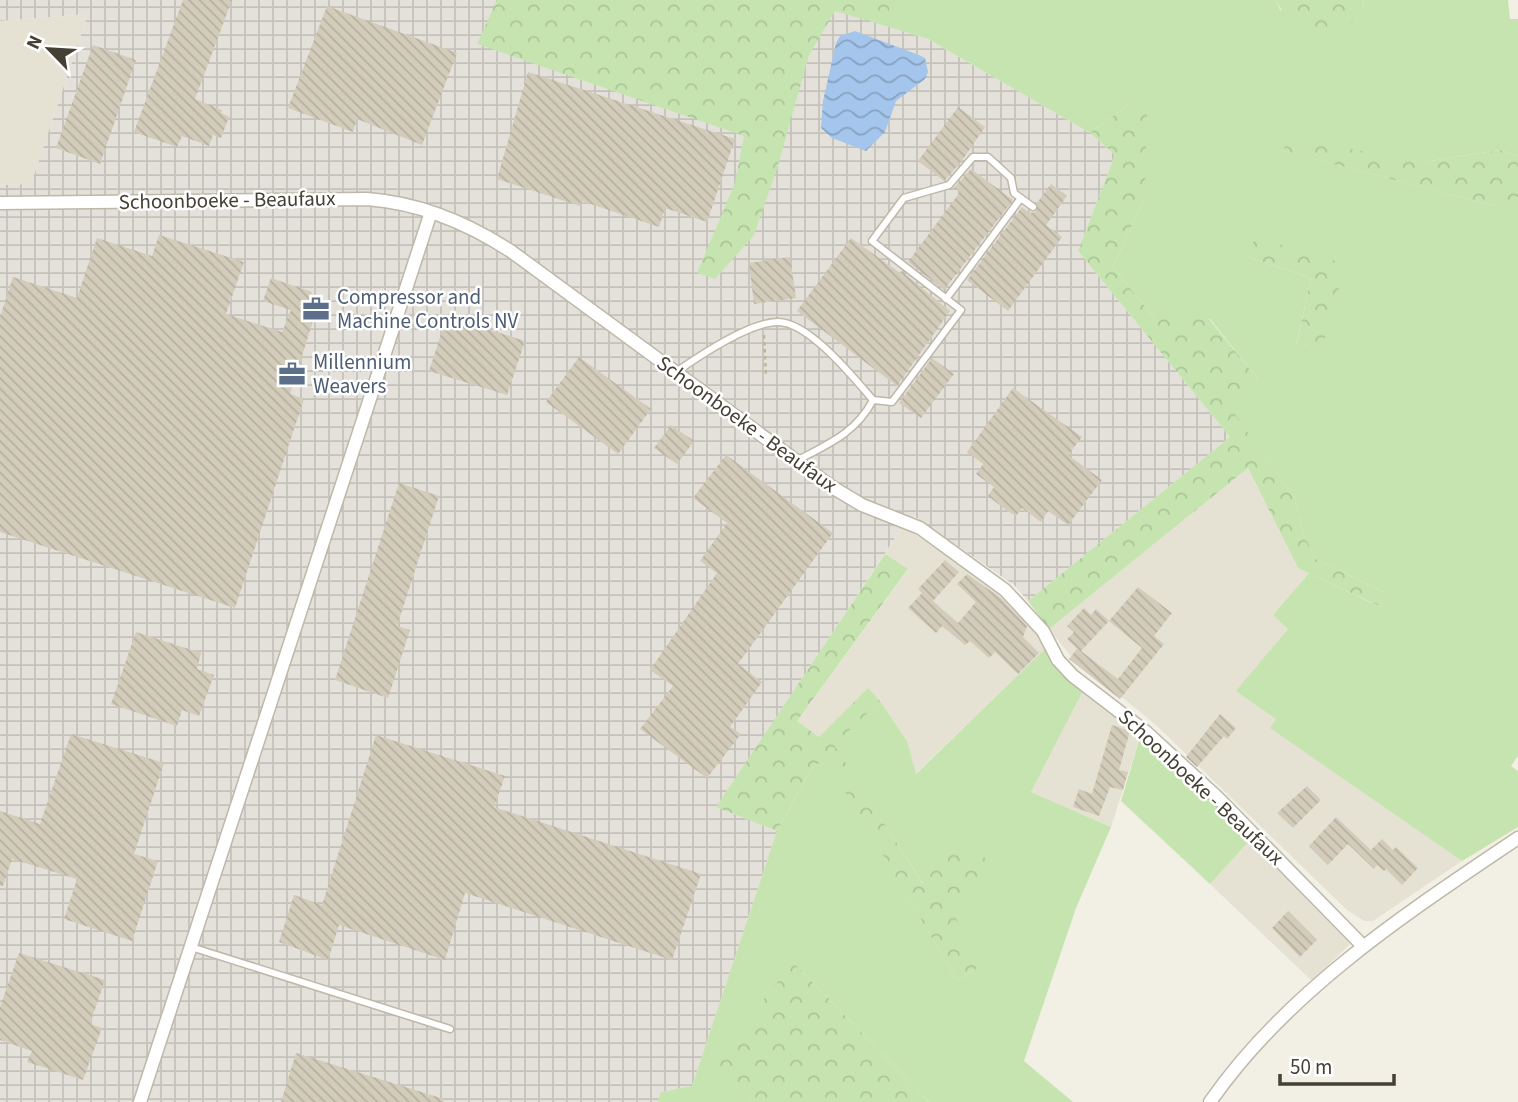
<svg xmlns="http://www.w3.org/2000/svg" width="1518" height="1102" viewBox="0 0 1518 1102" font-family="'Source Sans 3',sans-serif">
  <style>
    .residential { fill: #e5e2d4 }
    .industrial { fill: url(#industrial-grid) }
    .grass { fill: #c6e4b0; fill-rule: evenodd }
    .forest { fill: url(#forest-crowns) }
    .water { fill: url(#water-waves) }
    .building { fill: url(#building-back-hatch); fill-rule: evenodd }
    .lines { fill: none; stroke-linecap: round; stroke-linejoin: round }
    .service-casing { stroke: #bdb8a8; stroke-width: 9 }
    .minor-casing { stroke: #bdb8a8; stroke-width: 15 }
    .path { stroke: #beb59a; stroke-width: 2.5; stroke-dasharray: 3.5 3.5; stroke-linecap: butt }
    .service { stroke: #fff; stroke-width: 6 }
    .minor { stroke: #fff; stroke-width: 12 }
    .labels { text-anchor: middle; stroke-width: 5; stroke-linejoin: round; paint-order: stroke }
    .street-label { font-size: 21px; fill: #444035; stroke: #fff }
    .service-label { font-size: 21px; fill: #4e5e75; stroke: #fff; text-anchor: start }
  </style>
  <defs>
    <pattern id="industrial-grid" width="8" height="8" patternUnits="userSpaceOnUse" patternTransform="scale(1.75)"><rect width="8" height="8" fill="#e4e1da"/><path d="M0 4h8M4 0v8" fill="none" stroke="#c5c2bc"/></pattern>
    <pattern id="forest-crowns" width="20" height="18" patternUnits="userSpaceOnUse" patternTransform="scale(1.75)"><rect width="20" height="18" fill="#c6e4b0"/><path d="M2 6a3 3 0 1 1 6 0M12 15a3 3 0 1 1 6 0" fill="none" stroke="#abc598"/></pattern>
    <pattern id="water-waves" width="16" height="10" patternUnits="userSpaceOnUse" patternTransform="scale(1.75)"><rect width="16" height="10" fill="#a4c6ec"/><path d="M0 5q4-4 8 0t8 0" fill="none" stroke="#87a2c0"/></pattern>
    <pattern id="building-back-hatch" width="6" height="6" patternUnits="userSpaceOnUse" patternTransform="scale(1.75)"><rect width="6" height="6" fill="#d3ccbb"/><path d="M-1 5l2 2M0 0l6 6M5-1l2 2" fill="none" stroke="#b6b0a1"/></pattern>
  </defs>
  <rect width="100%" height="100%" fill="#f2efe5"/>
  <path class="residential" d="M88,14L31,184L0,185V21Z
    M1248,468L1298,568L1309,573L1273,615L1288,628L1277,719L1271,728L1462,861L1373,921H1364L1346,909L1156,725L1069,654L1049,629Z
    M903,526L997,591L1025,618L1047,647L915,774L907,741L880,701L868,689L819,737L797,721L908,570L885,554Z
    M1084,689L1141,734L1111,827L1031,792Z
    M1251,839L1350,944L1312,981L1210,884Z"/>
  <path class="industrial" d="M0,0H761L835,10L928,39L1090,133L1115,155L1078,251L1230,437L1028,601L1014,585L914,516L903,526L717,807L777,831L692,1086L662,1092L657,1102H0V185L31,184L88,14L0,21Z"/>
  <path class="grass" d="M889,0H1276L1280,10L1364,9L1363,0H1508L1510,19H1518V156L1500,150L1424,162L1284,151L1495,206L1518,197V756L1511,766L1518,771V827L1462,861L1270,728L1276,719L1236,691L1288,629L1273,615L1309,573L1380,607L1387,594L1316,559L1303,533L1294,497L1226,403L1258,379L1210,319H1155L1113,267L1145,197L1129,104L1090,133L928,39L889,27ZM1248,257L1346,264L1296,346L1311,278Z
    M1047,647L1084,689L1031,792L1111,827L1076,908L1024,1061L1073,1102H929L793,962L750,1102H657L661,1092L692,1086L777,831L813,766L826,759L957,980L978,968L833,745L880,701L907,741L916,774Z
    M1141,734L1251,839L1210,884L1121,801Z"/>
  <path class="forest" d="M497,0H889V27L835,11L809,55L777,169L754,235L715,279L697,273L735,183L744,136L477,44Z
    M1276,0H1363L1364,9C1358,15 1351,26 1343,28C1317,36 1286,25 1276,0Z
    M1129,104L1147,112L1145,197L1113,267L1155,319H1209L1258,379L1227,403L1294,497L1303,533L1316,559L1387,594L1381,607L1298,568L1248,468L1049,629L1028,601L1230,437L1078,251L1115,155L1090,133Z
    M1288,138L1424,162L1500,150L1518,156V197L1505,206H1495L1283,151Z
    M1255,237L1346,264L1319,357L1296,347L1311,278L1248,257Z
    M885,554L908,569L797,721L819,737L868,688L880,701L834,745L923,884L956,842L989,860L955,916L978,968L957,980L826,760L813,766L777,831L716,807Z
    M793,962L929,1102H750L751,1099L710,1069Z"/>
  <path class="water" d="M855,31L919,55L925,58L928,72L925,79L896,101L885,132L866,151L832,138L821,128L823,101L836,43L840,36Z"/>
  <path class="building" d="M183,0H232L195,99L222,110L221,113L229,117L221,138L213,135L209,146L182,136L177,147L134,132Z
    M327,6L457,53L422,145L357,119L353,132L288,108Z
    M93,45L136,60L100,164L56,148Z
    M528,72L735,139L707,222L665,208L659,227L582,201L580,206L497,179Z
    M958,107L985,127L961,162L944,181L918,161Z
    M971,169L1013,200L944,290L908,262L960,192L954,188Z
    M1051,184L1067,196L1046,225L1062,237L1008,311L967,280L1022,207L1030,213L1036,212L1037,203Z
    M159,235L244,262L226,314L282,332L291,310L263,301L271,278L312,292L310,299L319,302L290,394L304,399L235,608L0,532V317L13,277L77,298L97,238L152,256Z
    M851,238L900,273L901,271L950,311L897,386L797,311Z
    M790,257L796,298L754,304L749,263Z
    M447,316L525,341L507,395L429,371Z
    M579,357L651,409L618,454L546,402Z
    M932,358L954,374L921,418L899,403Z
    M1013,388L1082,437L1068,455L1102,480L1068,525L1048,511L1041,522L1022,508L1016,516L1006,510L988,496L994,487L976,474L983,464L967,452Z
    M671,425L694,441L677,464L654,448Z
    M726,455L833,533L738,664L762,682L730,727L741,734L707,778L640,729L673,686L650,670L717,573L700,561L727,523L693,498Z
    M399,483L439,496L397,626L410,630L388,698L335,680Z
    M945,560L959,572L933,601L958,623L976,602L957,584L967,574L1002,599L1027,626L1023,637L1039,653L1018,674L995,652L989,658L970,641L965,645L942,626L936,633L908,608L922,593L918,589Z
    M1138,587L1172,613L1154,636L1164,644L1120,699L1069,659L1077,649L1080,651L1067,639L1074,632L1067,626L1084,608L1091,615L1096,609L1109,621ZM1109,621L1142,648L1118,679L1081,651Z
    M136,632L201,653L197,669L214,675L199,716L182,710L177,726L111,704Z
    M1220,714L1236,728L1227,739L1224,736L1197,767L1186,757Z
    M1112,725L1130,731L1119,770L1128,772L1123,790L1110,787L1099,816L1073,807L1079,789L1092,794Z
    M71,734L164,763L134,854L158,861L132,941L64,919L77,879L12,859L3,886H0V811L40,824Z
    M376,735L505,776L494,807L701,874L672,960L465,893L445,960L339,925L328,960L279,942L294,895L322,905Z
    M1307,786L1321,800L1293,828L1277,813Z
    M1336,817L1371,850L1382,839L1393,850L1396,847L1418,868L1402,885L1386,869L1384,871L1377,865L1374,869L1348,844L1328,865L1309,846Z
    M1288,911L1317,940L1300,957L1272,928Z
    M19,953L105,980L90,1024L102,1028L83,1080L27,1062L32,1051L0,1040V1007Z
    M296,1053L444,1099L443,1102H281Z"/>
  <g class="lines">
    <defs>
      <path id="service" d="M946,299L1021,198
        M676,372C699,356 750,322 778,322C809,322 854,378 873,400C856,433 828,444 796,461
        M873,400L892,402L961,310L872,241L904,198L949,185L973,157H988L1011,178L1014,193L1033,207
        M191,947L450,1029"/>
      <path id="minor" d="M0,203L367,199C420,203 468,223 512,252L832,487L862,505L920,528L1005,590L1043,631L1058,660L1073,676L1146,732L1218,798L1363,946
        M140,1102L431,212
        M1210,1102C1288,990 1407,913 1518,838"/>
    </defs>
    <use href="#service" class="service-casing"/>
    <use href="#minor" class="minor-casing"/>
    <path class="path" d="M764,335L766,377"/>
    <use href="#service" class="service"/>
    <use href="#minor" class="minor"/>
  </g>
  <defs>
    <symbol id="office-bare" viewBox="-9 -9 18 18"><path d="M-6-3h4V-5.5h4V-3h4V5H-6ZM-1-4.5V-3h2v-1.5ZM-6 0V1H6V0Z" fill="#5c6f8a" stroke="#fff" stroke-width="2.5" paint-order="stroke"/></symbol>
  </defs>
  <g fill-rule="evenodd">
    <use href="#office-bare" x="297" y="290" width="38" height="38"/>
    <use href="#office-bare" x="273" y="355" width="38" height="38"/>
  </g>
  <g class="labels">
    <g class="street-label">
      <text transform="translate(227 200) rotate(-1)" y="7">Schoonboeke - Beaufaux</text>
      <text transform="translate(747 424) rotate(36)" y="7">Schoonboeke - Beaufaux</text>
      <text transform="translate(1201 787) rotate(43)" y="7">Schoonboeke - Beaufaux</text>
    </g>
    <g class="service-label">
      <text x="337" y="304">Compressor and<tspan x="337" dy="24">Machine Controls NV</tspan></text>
      <text x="313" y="369">Millennium<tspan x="313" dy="24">Weavers</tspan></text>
    </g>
  </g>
  <g transform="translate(49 49) rotate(295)" stroke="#ffffff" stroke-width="5" paint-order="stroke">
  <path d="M0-5L12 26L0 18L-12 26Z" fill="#444035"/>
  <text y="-10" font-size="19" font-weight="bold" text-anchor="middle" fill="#444035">N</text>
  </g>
  <path d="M1280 1074v10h114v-10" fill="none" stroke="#444035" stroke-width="3.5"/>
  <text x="1290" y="1074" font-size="21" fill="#444035" stroke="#ffffff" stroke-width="5" paint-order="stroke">50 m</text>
</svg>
